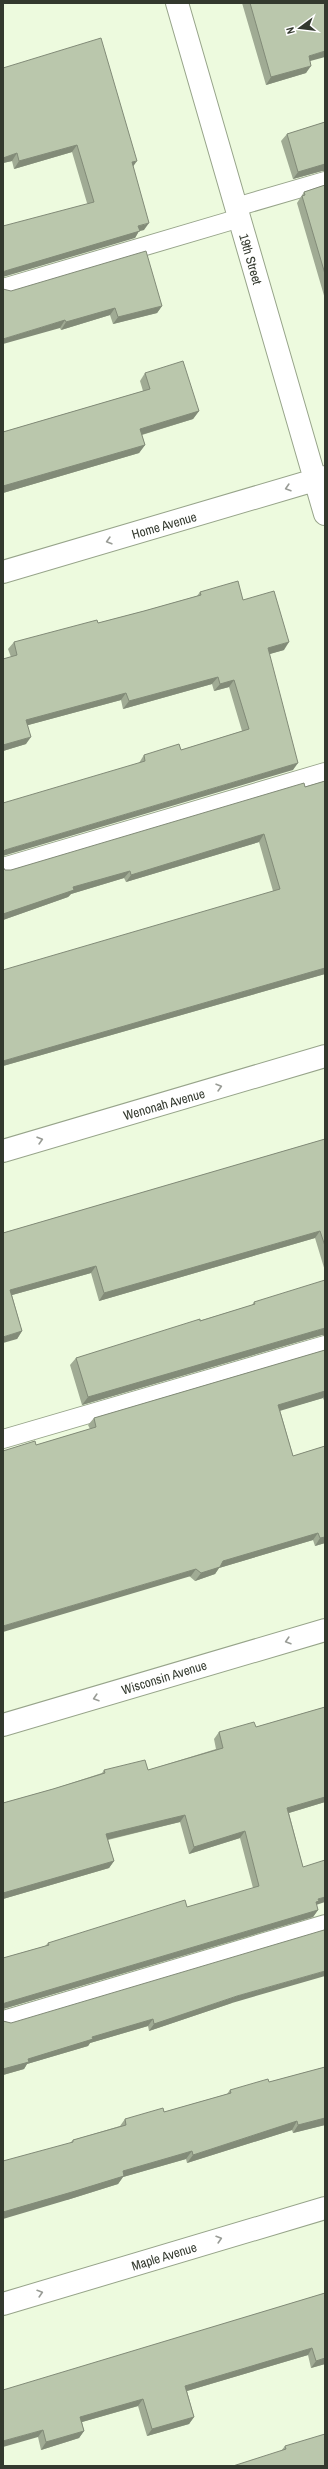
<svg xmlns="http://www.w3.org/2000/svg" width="328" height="2469" viewBox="0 0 328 2469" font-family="'Archivo Narrow',sans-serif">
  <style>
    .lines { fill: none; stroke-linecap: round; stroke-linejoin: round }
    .lane-casing { stroke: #97a48a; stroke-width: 20 }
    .street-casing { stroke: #97a48a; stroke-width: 24 }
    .lane { stroke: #fff; stroke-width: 18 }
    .street { stroke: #fff; stroke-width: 22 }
    .wall { fill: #a0ab94 }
    .shaded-wall { fill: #828b78 }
    .building { fill: #bac7ac; stroke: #828b78 }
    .oneway { stroke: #999c96 }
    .labels { text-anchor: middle; stroke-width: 4; stroke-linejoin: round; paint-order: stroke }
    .street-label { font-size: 13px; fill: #33392e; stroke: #fff }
  </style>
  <rect width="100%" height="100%" fill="#edfade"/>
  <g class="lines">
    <defs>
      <path id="lane" d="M236,207L325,181
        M3,288L240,218
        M3,867L325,772
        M3,1439L325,1345
        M3,2020L325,1924"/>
      <path id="street" d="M177,3L325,514
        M3,572L325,477
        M3,1151L325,1056
        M3,1725L325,1630
        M3,2304L325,2208"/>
    </defs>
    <use href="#lane" class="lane-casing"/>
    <use href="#street" class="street-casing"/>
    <use href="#lane" class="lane"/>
    <use href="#street" class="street"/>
  </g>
  <path class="wall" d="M242,3H325L310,61L306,73L266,85Z
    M3,68L133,166L144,230L139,231L135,238L87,203L72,152L14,169L12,161L3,163Z
    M325,122V171H322L293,179L281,141L287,134Z
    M325,185V299L297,203L304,192Z
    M11,291L162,306L157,313L113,324L110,315L61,330L60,328Z
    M145,373L199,411L193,419L142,435L145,445L139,453L3,493V432L143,391L140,381Z
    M200,592L243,600L284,650L269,654L293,770L139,763L144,755L181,750L242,731L229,687L214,691L212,684L123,709L121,700L28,725L26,744L3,751V659L11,657L8,649L14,642L98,623L144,611L197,596Z
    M325,781V974L3,1066L273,891L259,842L126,882L124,878L71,894L68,897L3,920V867L5,870H11Z
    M325,1139V1271L315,1238L99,1301L91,1273L12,1295L22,1331L17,1339L3,1233Z
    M254,1302L322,1335L82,1405L70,1365L76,1358L252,1305Z
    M325,1350V1403L323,1398L280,1410L293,1456L325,1446V1543L315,1546L313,1540L219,1568L215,1574L195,1581L36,1445L90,1429L88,1425L94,1418Z
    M325,1707V1802L289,1813L303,1867L318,1910L313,1917L3,2009V1958L45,1946L48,1943L187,1907L253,1888L240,1838L189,1854L180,1822L108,1840L114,1861L109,1868L3,1899V1803L53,1789L102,1773L104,1770H148L216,1749L214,1739L219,1732L256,1727Z
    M232,2003L149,2031L148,2026L90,2043L88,2046L27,2064L24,2069L3,2075V2021L11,2023Z
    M325,2067V2125L293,2133L292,2130L187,2163L186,2159L123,2177L118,2184L67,2200L71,2142L73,2140L120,2126L125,2119L164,2112L227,2094L230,2090L269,2082Z
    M325,2293V2364L311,2368L308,2355L187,2391L194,2417L189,2424L147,2436L138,2406L82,2422L84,2431L79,2438L41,2450L38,2437L29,2383Z
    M285,2446L325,2466L281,2451Z"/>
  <path class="shaded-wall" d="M325,51V57L303,63L309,56Z
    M311,66L306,73L266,85L271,77Z
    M77,145L72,152L14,169L19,161Z
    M17,153L12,161L3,163V158Z
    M137,161L132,168V162Z
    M325,164V171H322L293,179L298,172Z
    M149,223L144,230L139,231L135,238L3,277V272L5,271Z
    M162,306L157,313L113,324L118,317Z
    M115,308L110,315L61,330L66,322Z
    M65,320L60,328L3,344V339Z
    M199,411L193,419L134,437L140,429Z
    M145,445L139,453L3,493V486Z
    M289,642L284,650L263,656L268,648Z
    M218,677L212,684L123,709L129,701Z
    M234,680L229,687L214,691L220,684Z
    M126,693L121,700L21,727L26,720Z
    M31,737L26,744L3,751V745Z
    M298,763L293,770L3,856V852L5,850Z
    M264,834L259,842L126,882L131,875Z
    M130,871L124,878L71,894L68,897L3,920V914L73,887Z
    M325,968V974L3,1066V1061Z
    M320,1231L315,1238L99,1301L104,1293Z
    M96,1266L91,1273L5,1297L10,1290Z
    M325,1328V1336L322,1335L82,1405L88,1397Z
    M22,1331L17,1339L3,1343V1337Z
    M325,1391V1395L323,1398L273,1413L278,1405Z
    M318,1533L313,1540L219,1568L215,1574L195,1581L201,1573L223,1561Z
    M325,1537V1543L315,1546L320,1538Z
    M196,1569L191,1576L3,1632V1626Z
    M325,1797V1802L282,1815L287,1808Z
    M185,1815L180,1822L101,1841L106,1834Z
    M245,1831L240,1838L189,1854L194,1847Z
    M114,1861L109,1868L3,1899V1893Z
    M325,1897V1902L316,1905L311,1909L318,1899Z
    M318,1910L313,1917L3,2009V2004L5,2003Z
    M325,1971V1976L232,2003L149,2031L154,2024L237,1996Z
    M153,2019L148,2026L90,2043L88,2046L27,2064L24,2069L3,2075V2069L28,2059L92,2037Z
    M325,2118V2125L293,2133L298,2125Z
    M297,2121L292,2130L187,2163L193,2155Z
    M192,2151L186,2159L123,2177L118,2184L67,2200L3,2219V2212L123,2171Z
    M312,2348L308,2355L180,2393L185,2386Z
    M325,2358V2364L311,2368L316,2361Z
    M143,2399L138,2406L75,2424L80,2417Z
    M194,2417L189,2424L147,2436L152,2429Z
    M43,2430L38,2437L3,2447V2441Z
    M84,2431L79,2438L41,2450L46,2442Z"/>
  <path class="building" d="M250,3H325V51L309,56L311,66L271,77Z
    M101,38L137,161L132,162L149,223L138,226L140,231L5,271L3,272V226L94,202L77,145L19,161L17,153L3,158V68Z
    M325,122V164L298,172L287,134Z
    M325,185V274L302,196L305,195L304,192Z
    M146,251L162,306L118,317L115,308L66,322L65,320L3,339V289L11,291Z
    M183,361L199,411L140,429L145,445L3,486V432L150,389L145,373Z
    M238,581L243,600L274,591L289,642L268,648L298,763L5,850L3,852V803L145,761L144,755L179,744L181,750L249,729L234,680L220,684L218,677L129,701L126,693L26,720L31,737L3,745V659L17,655L14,642L97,620L98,623L144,611L201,595L200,592Z
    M325,781V968L3,1061V970L280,889L264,834L131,875L130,871L73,887L74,890L3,914V867L5,870H11L304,783L305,787Z
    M325,1139V1246L320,1231L104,1293L96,1266L10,1290L22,1331L3,1337V1233Z
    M325,1280V1328L88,1397L76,1358L200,1319V1321L255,1304L254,1302Z
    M325,1350V1391L278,1405L293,1456L325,1446V1537L320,1538L318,1533L223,1561L220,1567L201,1573L196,1569L3,1626V1451L35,1441L36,1445L96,1427L94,1418Z
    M325,1707V1797L287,1808L303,1867L325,1860V1897L318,1899L319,1901L316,1902L318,1910L5,2003L3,2004V1958L49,1945L48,1943L185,1900L187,1907L259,1886L245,1831L194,1847L185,1815L106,1834L114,1861L3,1893V1803L53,1789L105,1773L104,1770L145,1760L148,1770L223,1748L219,1732L254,1722L256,1727Z
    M324,1930L325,1933V1971L237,1996L154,2024L153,2019L92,2037L93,2039L28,2059L29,2062L3,2069V2021L11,2023Z
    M325,2067V2118L298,2125L297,2121L193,2155L192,2151L123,2171L124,2176L72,2192L3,2212V2161L73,2142V2140L126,2125L125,2119L163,2108L164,2112L231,2093L230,2090L268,2079L269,2082Z
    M325,2293V2358L316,2361L312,2348L185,2386L194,2417L152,2429L143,2399L80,2417L84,2431L46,2442L43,2430L3,2441V2390Z
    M325,2434V2466H233L286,2449L285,2446Z"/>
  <defs><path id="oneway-chevron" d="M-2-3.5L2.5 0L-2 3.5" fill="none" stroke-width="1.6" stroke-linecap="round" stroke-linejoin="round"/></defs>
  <g class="oneway">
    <use href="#oneway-chevron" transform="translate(288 488) rotate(163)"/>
    <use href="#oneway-chevron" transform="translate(109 541) rotate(164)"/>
    <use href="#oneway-chevron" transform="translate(219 1087) rotate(-16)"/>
    <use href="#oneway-chevron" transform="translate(40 1140) rotate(-16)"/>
    <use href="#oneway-chevron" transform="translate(288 1641) rotate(163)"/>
    <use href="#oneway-chevron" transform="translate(96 1698) rotate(163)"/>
    <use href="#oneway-chevron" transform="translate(219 2239) rotate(-17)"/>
    <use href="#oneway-chevron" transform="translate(40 2293) rotate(-17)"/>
  </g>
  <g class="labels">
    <g class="street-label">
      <text transform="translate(251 259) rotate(74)" y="5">19th Street</text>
      <text transform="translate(164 525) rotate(-16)" y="5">Home Avenue</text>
      <text transform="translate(164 1104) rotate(-16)" y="5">Wenonah Avenue</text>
      <text transform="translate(164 1677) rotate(-17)" y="5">Wisconsin Avenue</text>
      <text transform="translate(164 2256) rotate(-17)" y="5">Maple Avenue</text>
    </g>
  </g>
  <rect width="328" height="2469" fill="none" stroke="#33392e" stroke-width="8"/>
  <g transform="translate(300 28) rotate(255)" stroke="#ffffff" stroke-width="3" paint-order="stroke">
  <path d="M0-3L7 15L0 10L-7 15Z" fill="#33392e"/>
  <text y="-6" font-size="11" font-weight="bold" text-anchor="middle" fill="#33392e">N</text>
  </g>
</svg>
